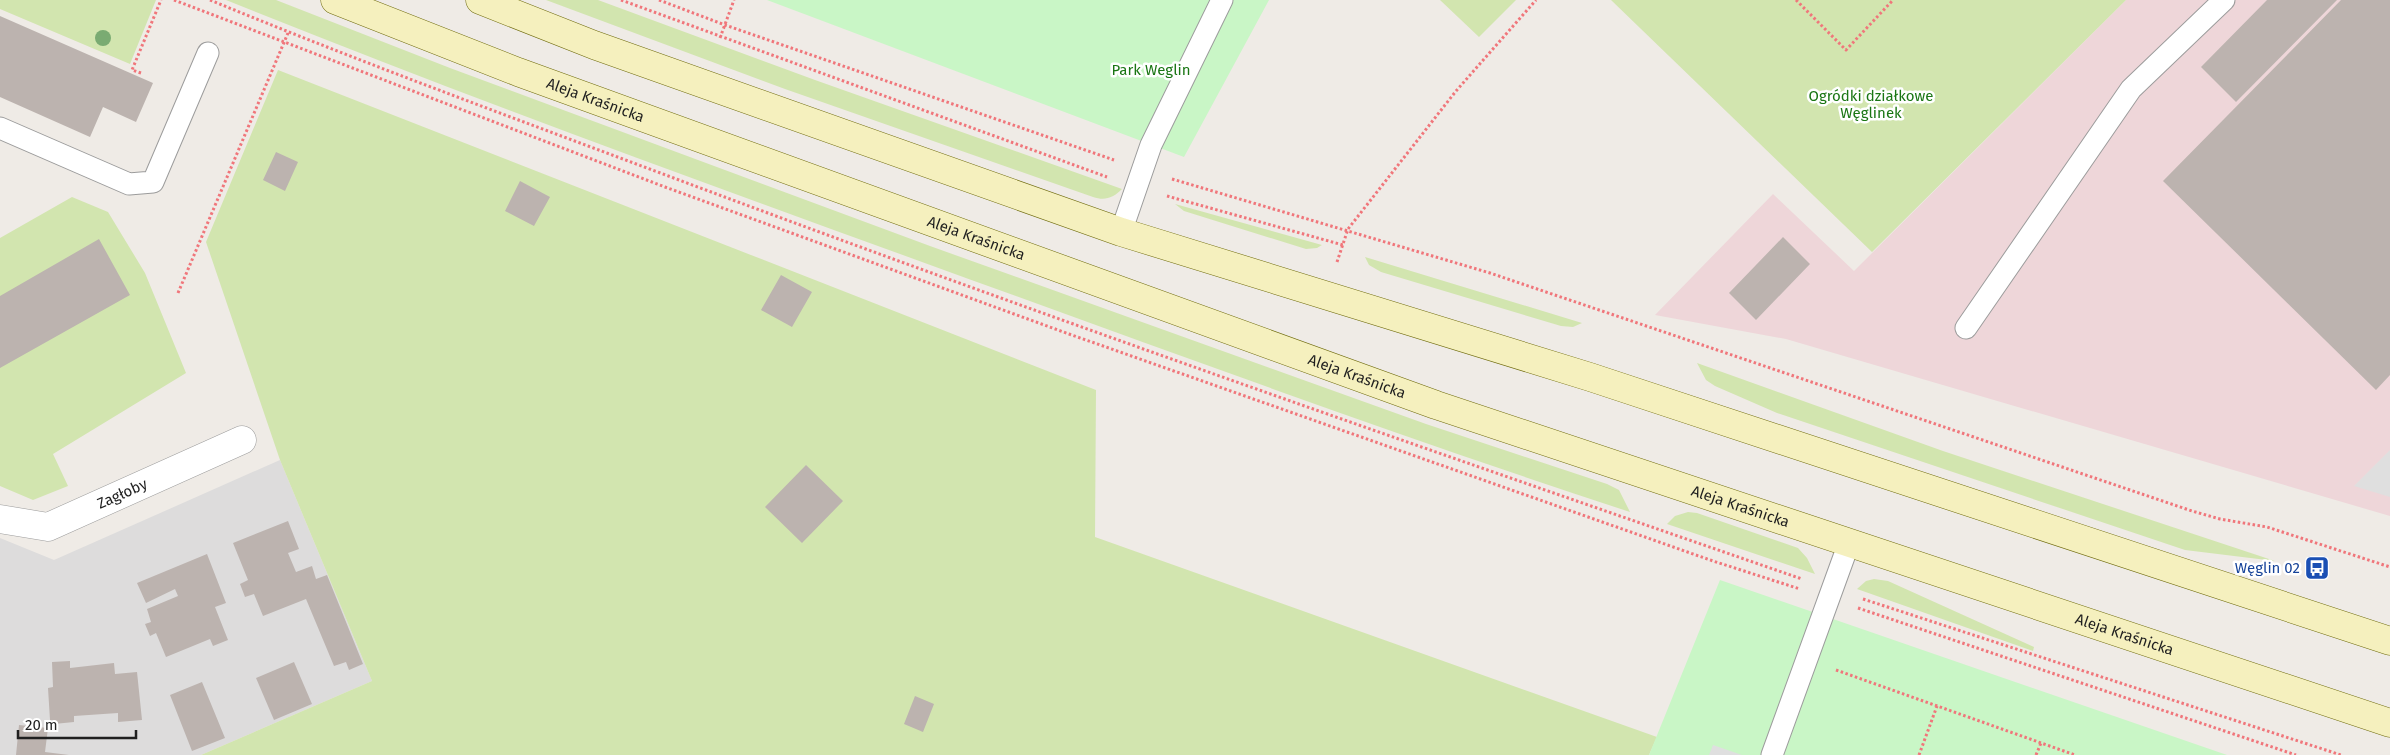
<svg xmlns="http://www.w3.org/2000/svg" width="2390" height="755" viewBox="0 0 2390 755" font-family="'Fira Sans',sans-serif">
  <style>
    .residential { fill: #dddcdc }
    .commercial { fill: #eed6d9 }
    .grass { fill: #d2e5af }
    .park { fill: #c9f6c6 }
    .parking { fill: #dfdfdf }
    .building { fill: #bcb3af }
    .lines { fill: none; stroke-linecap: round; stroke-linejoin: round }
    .lane-casing { stroke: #9c9c9c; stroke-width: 23 }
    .street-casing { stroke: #9c9c9c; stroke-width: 29 }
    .secondary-casing { stroke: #6f6b0d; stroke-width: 29 }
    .path { stroke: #f0767b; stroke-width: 3; stroke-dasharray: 2.5 2.5; stroke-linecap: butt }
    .lane { stroke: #fff; stroke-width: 21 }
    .street { stroke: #fff; stroke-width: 28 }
    .secondary { stroke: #f5f0be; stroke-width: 28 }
    .tree { fill: #7aab72 }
    .labels { text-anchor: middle; stroke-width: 5; stroke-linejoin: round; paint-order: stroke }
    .park-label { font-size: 15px; fill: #1a7614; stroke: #fff }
    .street-label { font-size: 15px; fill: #1f1f1f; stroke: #fff }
    .transit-label { font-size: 15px; fill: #164399; stroke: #fff; text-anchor: end }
  </style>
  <rect width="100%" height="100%" fill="#efebe6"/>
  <path class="residential" d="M280,460L372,681L201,755H0V538L54,560Z"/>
  <path class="commercial" d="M2126,0H2390V516L1786,339L1655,315L1773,194L1854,271Z"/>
  <path class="grass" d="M0,0H156L130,64L0,9Z
    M226,0H276L450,68L930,246L1426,424L1607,484L1619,490L1630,512C1392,434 1157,347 922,262C689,177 456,93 226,0Z
    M546,0H598L815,80L1122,189C1113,198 1105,201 1093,197L785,89Z
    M1440,0H1516L1479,37Z
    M1611,0H2126L1872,252Z
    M278,70L1096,390L1095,537L1657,737L1649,755H201L372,681L280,460L206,242Z
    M72,197L108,212L145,273L186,373L53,454L68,486L33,500L0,486V238Z
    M1175,204L1322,245L1317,248L1306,249L1184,211Z
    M1365,257L1582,323L1573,327L1561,326L1381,272L1369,265Z
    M1697,363L1943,451L2275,561L2185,550L1777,413L1715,386L1706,380Z
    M1688,512L1697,513L1798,548L1807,558L1815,574L1667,524L1675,516Z
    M1874,579L1888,581L2034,647L2033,651L1857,589L1866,581Z"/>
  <path class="park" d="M767,0H1269L1184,157Z
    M1720,580L2227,755H1649Z"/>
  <path class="parking" d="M2390,450V497L2354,486Z
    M1713,745L1742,755H1709Z"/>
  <path class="building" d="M2267,0H2337L2236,102L2201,67Z
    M2341,0H2390V375L2376,390L2163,181Z
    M0,16L153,83L136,122L103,107L90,137L0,97Z
    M276,152L298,162L285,191L263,180Z
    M520,181L550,197L534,226L505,211Z
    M1783,237L1810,264L1756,320L1729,293Z
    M99,239L130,295L0,368V296Z
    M781,275L812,292L792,327L761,310Z
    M806,465L843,501L802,543L765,507Z
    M288,521L299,549L288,553L296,572L312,566L316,579L327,575L363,664L349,670L346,662L334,666L306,599L263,616L254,594L245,597L240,584L248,580L233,543Z
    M207,554L226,603L215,607L228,640L213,646L210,639L166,657L156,633L150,636L145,624L151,622L147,609L178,596L175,589L146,603L137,583Z
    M70,661V668L114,663L115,674L137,672L142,720L118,722V713L74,716V722L54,724L50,720L48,688L53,687L52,662Z
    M294,662L312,704L274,720L256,678Z
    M202,682L225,738L192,751L170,695Z
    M915,696L934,704L923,732L904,724Z
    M19,725L48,728L45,752L69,755H16Z"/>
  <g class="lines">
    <defs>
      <path id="lane" d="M0,128L129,184L153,182L208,53
        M1121,232L1151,145L1222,0
        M1966,328L2131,89L2224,0
        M1772,755L1849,543"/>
      <g id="street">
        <path id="s1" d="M0,519L48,527L242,440"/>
      </g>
      <g id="secondary">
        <path id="s2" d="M335,0L518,72L1436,405L2390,723"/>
        <path d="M480,0L594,45L1121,232L1590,377L2390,641"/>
      </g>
    </defs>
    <use href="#lane" class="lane-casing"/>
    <use href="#street" class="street-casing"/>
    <use href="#secondary" class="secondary-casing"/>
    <path class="path" d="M174,0L665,187L1069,334L1713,561L1800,589
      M210,0C365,64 522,121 679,180C1051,319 1426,449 1802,579
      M621,0L1107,177
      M659,0L725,25L1114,160
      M1796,0L1846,50L1893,0
      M720,38L734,0
      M141,73L132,70L161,0
      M1172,179L1490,273L2192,511L2220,519L2267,527L2390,567
      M1167,196L1343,245
      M1337,262L1348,229L1456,91L1536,0
      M178,293L288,33
      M1863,599L2341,755
      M1858,608L2296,755
      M1836,670L2075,755
      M1919,755L1937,706
      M2036,755L2041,743"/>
    <use href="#lane" class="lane"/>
    <use href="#street" class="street"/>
    <use href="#secondary" class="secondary"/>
  </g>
  <circle class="tree" cx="103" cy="38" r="8"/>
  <defs>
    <symbol id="bus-square" viewBox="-11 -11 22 22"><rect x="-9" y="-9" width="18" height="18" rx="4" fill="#1a4fb4" stroke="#fff"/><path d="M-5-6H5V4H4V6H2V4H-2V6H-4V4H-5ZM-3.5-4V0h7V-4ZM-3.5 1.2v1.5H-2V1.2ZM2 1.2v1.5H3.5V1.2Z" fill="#fff"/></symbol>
  </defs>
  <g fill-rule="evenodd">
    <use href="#bus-square" x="2303" y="554" width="28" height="28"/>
  </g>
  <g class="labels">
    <g class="park-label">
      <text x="1151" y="75">Park Weglin</text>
      <text x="1871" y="101">Ogródki działkowe<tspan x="1871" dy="17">Węglinek</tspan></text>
    </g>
    <g class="street-label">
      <text dy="5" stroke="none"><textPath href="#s2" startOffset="279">Aleja Kraśnicka</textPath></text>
      <text dy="5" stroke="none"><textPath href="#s2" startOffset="684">Aleja Kraśnicka</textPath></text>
      <text dy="5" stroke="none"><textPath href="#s2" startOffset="1089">Aleja Kraśnicka</textPath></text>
      <text dy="5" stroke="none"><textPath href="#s1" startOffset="130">Zagłoby</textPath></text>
      <text dy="5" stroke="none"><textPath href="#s2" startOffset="1494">Aleja Kraśnicka</textPath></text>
      <text dy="5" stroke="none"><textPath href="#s2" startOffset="1899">Aleja Kraśnicka</textPath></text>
    </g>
    <g class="transit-label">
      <text x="2300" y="573">Węglin 02</text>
    </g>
  </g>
  <path d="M18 730v8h118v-8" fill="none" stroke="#1f1f1f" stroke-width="2.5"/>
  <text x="25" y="730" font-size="15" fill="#1f1f1f" stroke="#ffffff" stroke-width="4" paint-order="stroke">20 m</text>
</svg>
